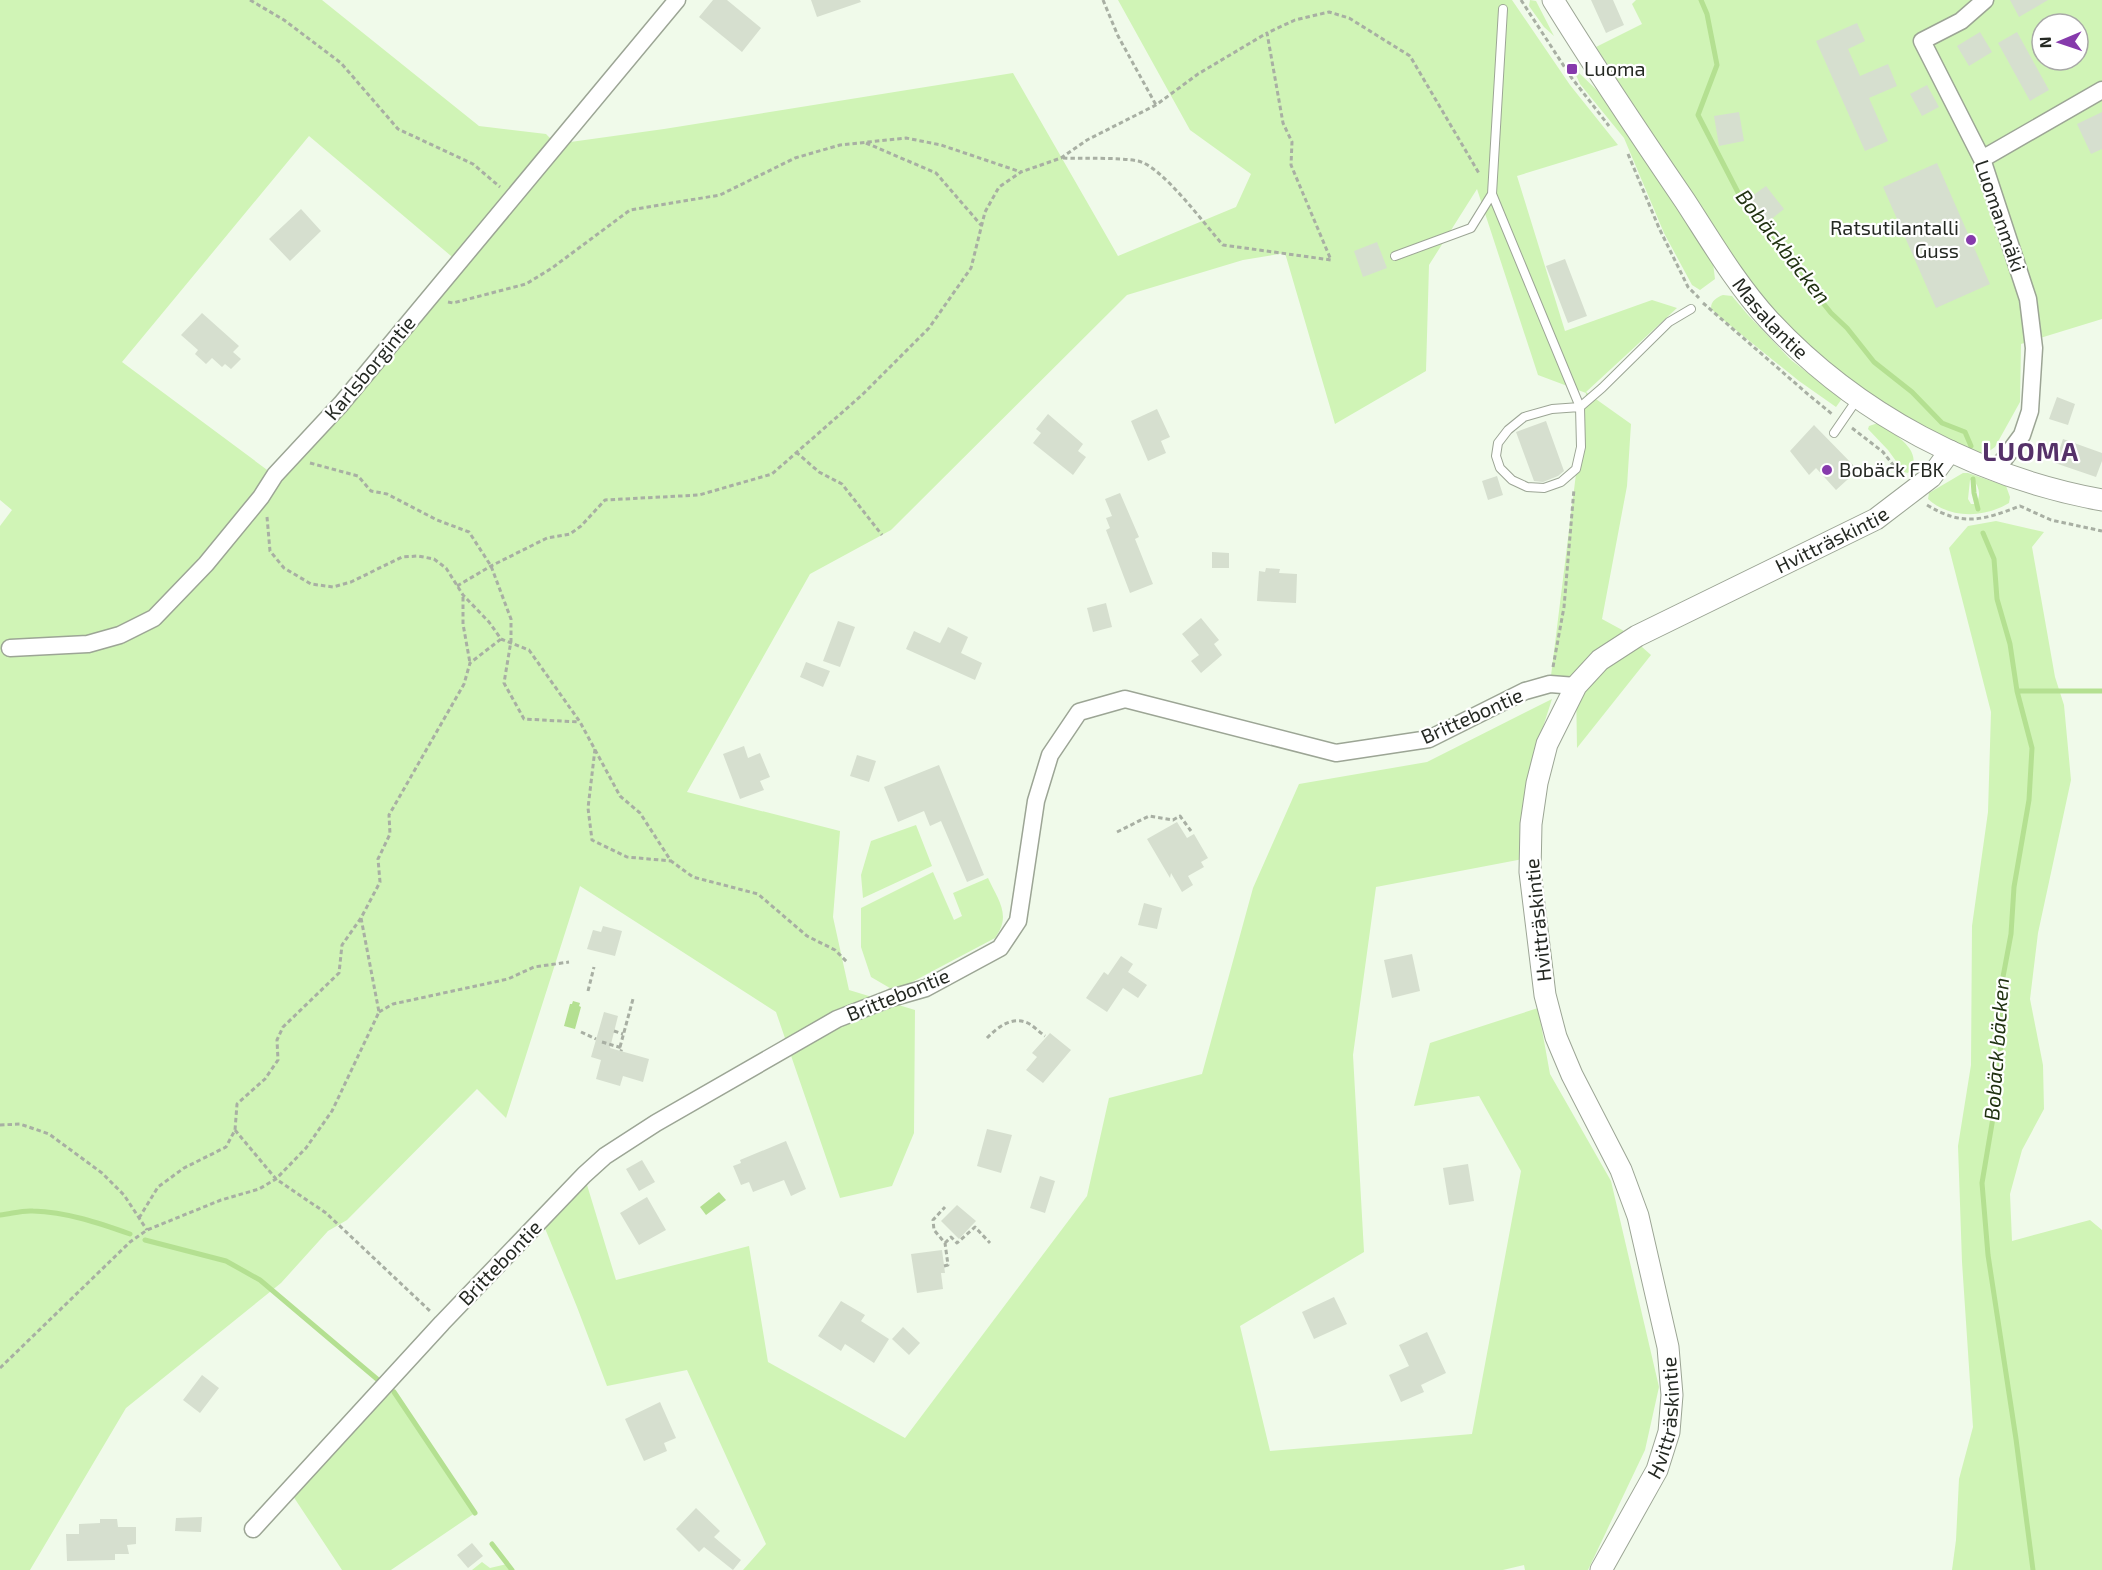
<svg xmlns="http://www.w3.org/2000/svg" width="2102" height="1570" viewBox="0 0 2102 1570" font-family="'Exo 2',sans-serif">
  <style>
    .green { fill: #d0f4b6; fill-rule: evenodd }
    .water { fill: #b4e091 }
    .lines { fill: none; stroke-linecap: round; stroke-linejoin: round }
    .stream { stroke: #b4e091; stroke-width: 5 }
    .building { fill: #d6dfcf }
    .service-casing { stroke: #9ca595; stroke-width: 10 }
    .minor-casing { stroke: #9ca595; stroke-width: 19 }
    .tertiary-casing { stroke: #9ca595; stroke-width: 23 }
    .path { stroke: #a8afa3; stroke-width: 3; stroke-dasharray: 4.5 3; stroke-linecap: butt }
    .service { stroke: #fff; stroke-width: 8 }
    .minor { stroke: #fff; stroke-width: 16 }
    .tertiary { stroke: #fff; stroke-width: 21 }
    .poi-dot { fill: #863aac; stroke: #fff; stroke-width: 2 }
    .labels { text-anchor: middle; stroke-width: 4.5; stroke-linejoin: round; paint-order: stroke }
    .poi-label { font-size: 20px; fill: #252923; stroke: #fff; text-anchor: start }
    .street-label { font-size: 20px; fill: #252923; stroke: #fff }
    .water-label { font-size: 21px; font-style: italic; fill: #213212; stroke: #fff }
    .district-label { font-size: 26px; font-weight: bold; letter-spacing: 1.5px; fill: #553169; stroke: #fff }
  </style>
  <rect width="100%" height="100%" fill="#f0faea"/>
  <path class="green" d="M0,0H322L479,126L546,134L556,144L664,129L1013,73L1118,256L1236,207L1251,174L1190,130L1118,0H1512L1570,85L1618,145L1517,176L1565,331L1652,300L1677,308L1586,392L1631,424L1627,486L1602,619L1624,631L1651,655L1577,748L1576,686L1550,684L1586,393L1538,375L1477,189L1429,265L1426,371L1335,424L1285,253L1243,260L1127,295L891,530L810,574L687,792L840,831L833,917L849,990L915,1010L914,1133L892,1186L840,1198L776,1012L580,886L506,1118L477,1089L347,1220L328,1231L281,1283L126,1408L30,1570H0V526L12,510L0,500ZM309,136L457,261L274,475L122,362Z
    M1530,0L1536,1L1554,36L1544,27L1529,6Z
    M1636,0H2102V319L2021,344L2020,402L1995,447L1988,452L1978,453L1922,427L1854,383L1778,318L1722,241L1596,47L1642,24L1632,4ZM2042,24H2078V60H2042Z
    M1578,72L1601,94L1713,263L1715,279L1700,290L1692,285L1664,233L1624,138L1580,84L1575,73Z
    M1723,295L1732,296L1748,315L1791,360L1839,397L1841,400L1836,407L1799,381L1716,314L1711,308C1711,301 1717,297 1723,295Z
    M1878,423C1893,433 1927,452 1908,473L1904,472L1888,450L1868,429L1869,426Z
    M1963,473H1968L2006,486L2010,497L2009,503C1984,518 1950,519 1928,499L1929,493ZM1973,479C1979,487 1982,496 1975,504H1971L1968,499L1970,480Z
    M1996,521L2044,532L2032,547L2055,677L2064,705L2071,780L2038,933L2030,999L2043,1065L2044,1109L2022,1150L2010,1194L2012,1241L2090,1220L2102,1230V1570H1952L1956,1540L1959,1479L1973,1427L1962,1262L1958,1146L1971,1065L1972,926L1988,812L1991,712L1949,548L1968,526Z
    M1552,699L1534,755L1523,859L1376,887L1353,1055L1364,1252L1240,1326L1270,1451L1472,1434L1521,1171L1479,1096L1414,1106L1430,1043L1538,1008L1550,1074L1611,1181L1659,1387L1645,1450L1588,1570H1525L1524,1565L1503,1570H743L766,1544L687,1370L607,1386L577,1307L542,1221L584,1175L616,1280L749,1246L768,1362L905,1438L1087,1196L1109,1098L1202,1074L1253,888L1299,784L1427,762Z
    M916,825L932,866L863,898L861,875L871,841Z
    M933,872L954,920L962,916L953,893L988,878C998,900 1012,915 995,938L895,991L871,977L861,947V908Z
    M394,1392L475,1513L391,1570H342L289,1490L377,1394Z
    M482,1562L490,1568L507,1564L512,1570H472Z"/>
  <path class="water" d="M573,1001L580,1003L579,1006L581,1007L575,1029L564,1026L570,1004H572Z
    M719,1192L726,1200L706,1215L700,1207Z"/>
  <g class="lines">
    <path class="stream" d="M1701,0L1707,14L1717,65L1698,115L1744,204L1831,313L1847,328L1874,362L1912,392L1942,423L1965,432L1971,446
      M1973,479L1974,493L1978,509
      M1983,533L1994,559L1997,599L2010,644L2017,691L2032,748L2029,800L2014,887L2011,934L2000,993L2001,1036L1999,1082L1982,1183L1988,1255L2016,1439L2033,1570
      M2017,691H2102
      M0,1215C11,1214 22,1210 33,1211C67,1212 99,1223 130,1234
      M145,1240L226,1261L260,1280L377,1379
      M394,1392L475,1513
      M492,1544L512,1570"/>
  </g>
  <path class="building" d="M713,0H727L761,28L742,52L699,17Z
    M811,0H860L861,2L817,17Z
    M1591,0H1613L1624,25L1606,33Z
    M2010,0H2048L2019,17Z
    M1857,23L1865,41L1848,49L1860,76L1888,64L1897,86L1869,98L1888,141L1865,151L1816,41Z
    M1980,32L1992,52L1969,66L1957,46Z
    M2017,32L2049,90L2030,101L1998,43Z
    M1927,85L1939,107L1922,116L1910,94Z
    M1739,112L1744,141L1719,146L1714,116Z
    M2102,112V149L2091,154L2077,124Z
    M1937,163L1990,284L1936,308L1883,187Z
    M1766,186L1784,209L1764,225L1745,201Z
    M301,209L321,231L290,261L269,239Z
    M1377,242L1387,268L1363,277L1354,251Z
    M1565,259L1587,316L1568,323L1546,266Z
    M202,313L239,346L233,352L241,359L231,369L225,364L222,367L212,358L206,364L195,354L198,350L181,335Z
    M2057,397L2075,404L2068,425L2049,419Z
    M1157,409L1170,437L1161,441L1166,453L1148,461L1131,421Z
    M1048,414L1083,444L1078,451L1086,457L1073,475L1033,443L1041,433L1036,429Z
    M1546,421L1564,471L1558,476L1543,482L1534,481L1516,432Z
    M1814,425L1858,470L1836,490L1816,468L1809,475L1790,451Z
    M2063,439L2102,453V461L2096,477L2055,463Z
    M1497,476L1503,495L1488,500L1482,481Z
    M1120,493L1139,537L1135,539L1153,584L1130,593L1106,530L1110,528L1106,518L1112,516L1105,499Z
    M1212,552L1229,553V568H1212Z
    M1266,568L1280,569L1279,573L1297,574L1296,603L1257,601L1259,571L1265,572Z
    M1106,603L1112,627L1093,632L1087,608Z
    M1201,618L1219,640L1214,644L1222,655L1201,673L1191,661L1199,655L1182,634Z
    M838,621L855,627L840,667L823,661Z
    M948,627L968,637L961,653L982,663L975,680L906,649L914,631L940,643Z
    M806,662L830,671L823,687L800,677Z
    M744,746L748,758L760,753L770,777L760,781L764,790L740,799L723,754Z
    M857,755L876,761L869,782L850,776Z
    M939,765L984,875L967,882L941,821L930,826L924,811L898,822L884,787Z
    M1177,822L1187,838L1194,834L1208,858L1201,862L1204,867L1188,876L1193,885L1182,892L1171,873L1170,878L1147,839Z
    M1144,903L1162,908L1157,929L1138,925Z
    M603,926L622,931L615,956L587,949L593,930L601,932Z
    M1412,954L1420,991L1392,998L1384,960Z
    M1121,956L1133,964L1128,972L1147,985L1138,998L1123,988L1107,1012L1086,998L1104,972L1108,975Z
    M604,1012L618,1016L610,1048L649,1059L643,1082L623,1076L620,1086L596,1079L601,1060L591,1057Z
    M1050,1033L1071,1050L1043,1083L1026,1070L1037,1057L1032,1053Z
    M987,1129L1012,1135L1001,1173L977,1166Z
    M786,1141L806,1189L791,1196L784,1180L753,1192L749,1182L741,1185L733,1166L741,1163L740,1160Z
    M642,1160L655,1182L639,1191L626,1169Z
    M1468,1164L1474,1201L1449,1205L1443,1168Z
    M1040,1176L1055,1181L1045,1213L1030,1208Z
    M647,1197L666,1230L639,1245L620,1213Z
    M957,1205L976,1221L959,1239L941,1221Z
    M942,1250L945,1273H941L943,1289L917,1293L911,1254Z
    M1334,1297L1347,1324L1314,1339L1302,1312Z
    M841,1301L865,1315L861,1321L889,1339L874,1363L845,1344L841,1351L818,1336Z
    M903,1327L920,1343L909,1355L892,1339Z
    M1427,1332L1446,1373L1421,1385L1424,1392L1401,1402L1389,1375L1409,1366L1399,1345Z
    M202,1375L219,1388L200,1413L183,1400Z
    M660,1402L676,1438L664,1443L667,1451L644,1461L625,1419Z
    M696,1508L720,1531L714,1537L741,1560L733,1570L704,1547L699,1552L676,1529Z
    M202,1517L201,1532L175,1531L176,1518Z
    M100,1519H117L118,1527H136V1544L127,1545L129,1554H115V1560L67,1561L66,1534H79V1524L100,1523Z
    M472,1543L483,1556L468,1568L457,1555Z"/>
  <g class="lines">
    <defs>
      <path id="service" d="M1492,194L1580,407L1581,447L1576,469L1561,482L1544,488L1527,487L1512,480L1500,468L1496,456L1498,443L1508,430L1524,417L1552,409L1580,407L1602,388L1669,322L1691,309
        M1395,256L1471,228L1492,194L1503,9
        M1834,433L1858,398"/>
      <path id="minor" d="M1985,0L1961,21L1922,41L1982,159L2028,299L2034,348L2030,411L2022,435L1996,470
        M1982,159L2102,90
        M10,648L88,644L120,635L154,618L206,564L261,497L275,475L341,404L677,0
        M253,1529L442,1323L584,1175L605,1156L656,1123L837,1019L891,998L926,988L1000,948L1018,921L1036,801L1050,755L1079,712L1125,699L1336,753L1429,739L1525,691L1550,684L1576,686"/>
      <g id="tertiary">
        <path id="s1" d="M1553,0C1595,68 1640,135 1685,201C1711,241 1736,284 1769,320C1856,414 1976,477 2102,500"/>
        <path id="s2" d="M1601,1570L1657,1470L1669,1432L1672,1395L1668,1347L1638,1216L1621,1170L1572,1075L1556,1037L1545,995L1530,872L1531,824L1537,783L1547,744L1576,686L1600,660L1637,636L1876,519L1931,477L1950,451"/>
      </g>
    </defs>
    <use href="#service" class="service-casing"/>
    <use href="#minor" class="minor-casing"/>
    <use href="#tertiary" class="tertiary-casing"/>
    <path class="path" d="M250,0L284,20L341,63L398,129L473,164L500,187
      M1103,0L1118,36L1156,105
      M1521,0L1571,77L1609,126
      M866,143L936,173L981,225
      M1628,154L1659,228L1688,287L1699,298
      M1063,158C1084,159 1118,157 1138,161C1162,166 1205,225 1223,245L1331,260L1291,165L1292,142L1283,123L1267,33L1295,20L1329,12L1349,18L1410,56L1480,175
      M448,302L453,303L526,284L552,268L630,210L720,195L795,158L840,145L906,138L941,145L1021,172
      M1703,303L1810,396L1832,414
      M1852,428L1883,452L1901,475
      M796,452L819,472L842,484L882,535
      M310,463L358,476L371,491L387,494L437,520L469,532L491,566L511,619V641L504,683L524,719L579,722
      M1927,505C1963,527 1983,520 2020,506L2051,520L2102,531
      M267,517L270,551L284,568L311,584L333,587L351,582L402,557L418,556L434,559L446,568L463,595L489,622L501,639L529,650L580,722L620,796L640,813L671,861L693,877L758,894L807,936L835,950L848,963
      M457,586L491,566L547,538L570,534L581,526L605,500L699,495L772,474L862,395L929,328L971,268L985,212L999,187L1021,172L1061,158L1087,140L1156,105L1198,74L1267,33
      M463,597V624L470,663
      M1553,667L1564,607L1574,489
      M595,749L588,808L592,840L627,857L671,861
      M1117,832L1149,816L1173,820L1180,816L1191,831
      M588,991L594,967
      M379,1012L393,1004L508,979L534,967L569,962
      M614,1031L623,1034
      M581,1032L596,1039
      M987,1038C997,1028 1010,1017 1025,1022C1032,1024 1039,1032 1045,1036
      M602,1042L622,1048L621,1051
      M620,1047L633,999
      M0,1125L20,1124L49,1134L102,1173L124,1195L147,1230
      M235,1130L276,1179L326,1213L430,1311
      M139,1218L158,1187L184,1168L226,1147L235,1130L237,1104L265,1079L278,1060L277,1040L283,1027L339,973L342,945L361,918
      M945,1243L951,1237L957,1243L975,1227L990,1243
      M944,1266L948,1265L945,1243L934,1230L933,1220L945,1207
      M0,1368L130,1242L147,1230L221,1200L259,1189L276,1179L306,1148L332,1111L379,1012L361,918L380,882L378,859L390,834L389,815L464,684L470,663L501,639"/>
    <use href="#service" class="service"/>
    <use href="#minor" class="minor"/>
    <use href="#tertiary" class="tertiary"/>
  </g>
  <g class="poi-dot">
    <rect x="1566" y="63" width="12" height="12" rx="3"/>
    <circle cx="1971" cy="240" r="6"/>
    <circle cx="1827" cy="470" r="6"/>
  </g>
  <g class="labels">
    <g class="poi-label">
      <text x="1584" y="76">Luoma</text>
      <text x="1959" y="235" text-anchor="end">Ratsutilantalli<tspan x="1959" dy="23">Guss</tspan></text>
      <text x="1839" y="477">Bobäck FBK</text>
    </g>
    <g class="street-label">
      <text transform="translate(2000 216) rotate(71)" y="7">Luomanmäki</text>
      <text dy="7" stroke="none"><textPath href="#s1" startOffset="386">Masalantie</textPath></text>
      <text transform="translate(370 368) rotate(-50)" y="7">Karlsborgintie</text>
      <text dy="7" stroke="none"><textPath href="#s2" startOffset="1230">Hvitträskintie</textPath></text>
      <text transform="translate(1472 716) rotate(-24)" y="7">Brittebontie</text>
      <text transform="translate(1538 920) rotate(-96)" y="7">Hvitträskintie</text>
      <text transform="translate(898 995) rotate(-22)" y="7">Brittebontie</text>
      <text transform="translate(500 1263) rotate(-46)" y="7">Brittebontie</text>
      <text dy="7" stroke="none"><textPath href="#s2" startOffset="168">Hvitträskintie</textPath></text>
    </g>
    <g class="water-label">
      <text transform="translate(1783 247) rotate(52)" y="7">Bobäckbäcken</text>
      <text transform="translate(1997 1049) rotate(-86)" y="7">Bobäck bäcken</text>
    </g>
    <g class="district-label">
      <text x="2031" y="461">LUOMA</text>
    </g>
  </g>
  <g transform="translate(2060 42) rotate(268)"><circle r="28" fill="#ffffff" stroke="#a8a9a7" stroke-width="1.5"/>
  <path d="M0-4.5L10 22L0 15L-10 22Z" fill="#863aac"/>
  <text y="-9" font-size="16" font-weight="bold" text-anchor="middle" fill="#252923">N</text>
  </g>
</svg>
